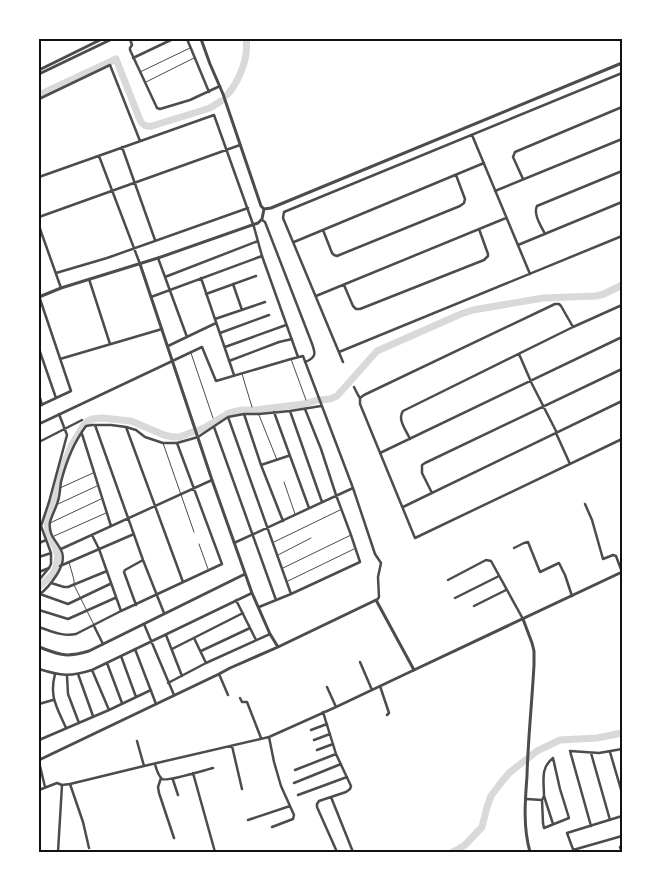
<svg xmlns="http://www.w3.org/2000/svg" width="661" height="891" viewBox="0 0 661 891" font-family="Jost,sans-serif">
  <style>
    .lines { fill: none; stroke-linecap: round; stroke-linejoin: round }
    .river { stroke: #d9d9d9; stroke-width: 7 }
    .service { stroke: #4c4c4c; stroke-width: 1 }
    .minor { stroke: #4c4c4c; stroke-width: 2.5 }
    .tertiary { stroke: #4c4c4c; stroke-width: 3 }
    .neatline { fill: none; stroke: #111; stroke-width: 2 }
  </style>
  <rect width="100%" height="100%" fill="#fff"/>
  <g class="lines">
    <path class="river" d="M39,95L116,59L140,120C142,125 147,127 152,126L210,108L221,101
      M227,95C239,82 249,57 246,39
      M39,587L52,575L56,567L58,556L56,549L49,534L47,525L48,517L55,499L60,475L71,446L83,426L88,421L92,419L102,418L131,421L164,435L173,437H179L204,428L229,413L242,410H255L304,404L318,400L330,399L337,396L377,351L461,314L473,310L543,298L596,296L604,294L622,285
      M453,852L465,845L482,827L487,807L491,796L500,784L509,773L537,751L560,740L597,738L622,733"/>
    <path class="service" d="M140,72L190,48
      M146,82L194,58
      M191,353L213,418
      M291,359L306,400
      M242,374L252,407
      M259,415L277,460
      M163,443L194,532
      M284,482L295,514
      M60,488L93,473
      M58,504L97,486
      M50,523L101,499
      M52,537L106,513
      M274,542L340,510
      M199,544L208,569
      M278,555L311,538
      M69,562L74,580V585L94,625
      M283,568L351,535
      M288,581L354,549"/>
    <path class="minor" d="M130,39L132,45L130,48V50L157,108L160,109L190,100L220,86
      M187,39L209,92
      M133,58L173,39
      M39,99L110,65L140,141
      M472,135L530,274
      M122,147L155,240
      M99,156L140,264
      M39,177L214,115L254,227L262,256L298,357
      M523,179L513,157L515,152L622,107
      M495,191L622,139
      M39,217L240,145
      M262,220L265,222L311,341C315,352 318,357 305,362
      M39,226L61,288
      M323,230L332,253L334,255L337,256L460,206L464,203L465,199L456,175
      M545,234C541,226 533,214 537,206L622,171
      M294,242L484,163
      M518,245L622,202
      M158,258L187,337
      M39,273V276
      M56,273L107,258L248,208
      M165,277L258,241
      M201,278L234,375
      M89,279L110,344
      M233,284L242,310
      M344,285L353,306L356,309H360L484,260L488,256V254L479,229
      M206,294L256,276
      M316,296L506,218
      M151,297L262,256
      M215,319L265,302
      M573,327L561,306L559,304H555L364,395L360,398V404L415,538L622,439
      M220,333L269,315
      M168,346L216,323
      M225,347L286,325
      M39,349L56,398
      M339,352L622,236
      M519,354L532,384L556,431V433L570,464
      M60,359L162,329
      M229,361L279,342L292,339
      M343,362L283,218L284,212L622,73
      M354,387L358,395L360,398
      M39,394L42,405
      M39,406L71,391L39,296
      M290,411L322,502
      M274,412L309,508
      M244,414L261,465L283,521
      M228,417L291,594
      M39,424L202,347L216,381L291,359L303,356L353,488L375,554L381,563L378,577L379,597L377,600
      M95,425L143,560L164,613
      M126,427L183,582
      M214,427L276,600
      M82,434L111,526
      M410,439C406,430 397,419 403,411L573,327L622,305
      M39,442L82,420
      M380,453L622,337
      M261,465L288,456
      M432,493L422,473V465L425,463L622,369
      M585,504L592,520L603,559L613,555L616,556L622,572
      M403,507L622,401
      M92,535L99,549L121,611
      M39,543L46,540
      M234,543L353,488
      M514,548L524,543L528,542L540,572L559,563L565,575L572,596
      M61,549L212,480
      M39,557L51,553
      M60,566L134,534
      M39,572L49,568
      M39,580L49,568L51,564V553L41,526L49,502L67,435L59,414
      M448,580L486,560L491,561L523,619
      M51,583L64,587H68L107,571
      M40,594L68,604L110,584
      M39,595C49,587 69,564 61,550C56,540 48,535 50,522C52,515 56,508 58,501C60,495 60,488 61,482C66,462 74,442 86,426L92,425H111L126,427L136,430L145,437L163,443H177L198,437L228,417L244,414H259L290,411L321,406
      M455,598L499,576
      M236,600L256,640
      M136,605L124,572L125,570L143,560
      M474,606L506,590
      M259,607L291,594L360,562L351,535L336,495L321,449L305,409
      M39,610L68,619L115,598
      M144,624L174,695
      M94,626L103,644
      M39,627C51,631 63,637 76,634L121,611L222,564L177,443
      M166,635L182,676
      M194,638L206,663
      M135,649L156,704
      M172,649L243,613
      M201,651L250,628
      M121,656L136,697
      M360,662L372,690
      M107,663L122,703
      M39,669C61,676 70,677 92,670L252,593
      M92,670L109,710
      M55,674C49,697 57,707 66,728
      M78,674L93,716
      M219,674L228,695
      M67,676L68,694L79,723
      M168,683L206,663L270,634
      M380,686L389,713L387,715
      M327,687L336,707
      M240,698L242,702H247L261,738
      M39,704L53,700
      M323,712L336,754L351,786L350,789L346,792L319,801L317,804V807L337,852
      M311,730L327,724
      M269,737L274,762L281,786L294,815L293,819L272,827
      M39,740L109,710L151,690
      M314,740L330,734
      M137,741L144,766
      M232,746L242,789
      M317,750L333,744
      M610,752L622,793
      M591,753L610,820
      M39,762L45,787
      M155,764C156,768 158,775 162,779C166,782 205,770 213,768
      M295,770L336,754
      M193,773L215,852
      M161,778L158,787L159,793L174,838
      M173,780L178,795
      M294,783L341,764
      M70,784L83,822L89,848
      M39,790L57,783L62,785L70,784L144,766L269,737L336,707L414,670
      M298,795L347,777
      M544,796L553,824
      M331,797L353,852
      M526,799L542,800L543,823L544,828L569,818L560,789L553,758C540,768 544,781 544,796L542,800
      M248,820L290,806
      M591,826L570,751L599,753L622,749
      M620,847L622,852
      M58,852L62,785
      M566,852L622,836
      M574,852L567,833L622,816"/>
    <path class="tertiary" d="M201,39L210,64L223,94L261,206L264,209
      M39,70L102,39
      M39,74L112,39
      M264,209L271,208L622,63
      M140,264L212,480L252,593L270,634L278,647
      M39,297L61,288L158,258L258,223L262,219L264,209
      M523,619L532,643L534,651V665C532,702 528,739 527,776C525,802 523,827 530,852
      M39,647C61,655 65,658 89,651L245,574
      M39,760L219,674L230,668L278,647L376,600L414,670L622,572"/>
  </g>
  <rect width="661" height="891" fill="none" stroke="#ffffff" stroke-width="80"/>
  <rect x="40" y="40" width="581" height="811" class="neatline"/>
</svg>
